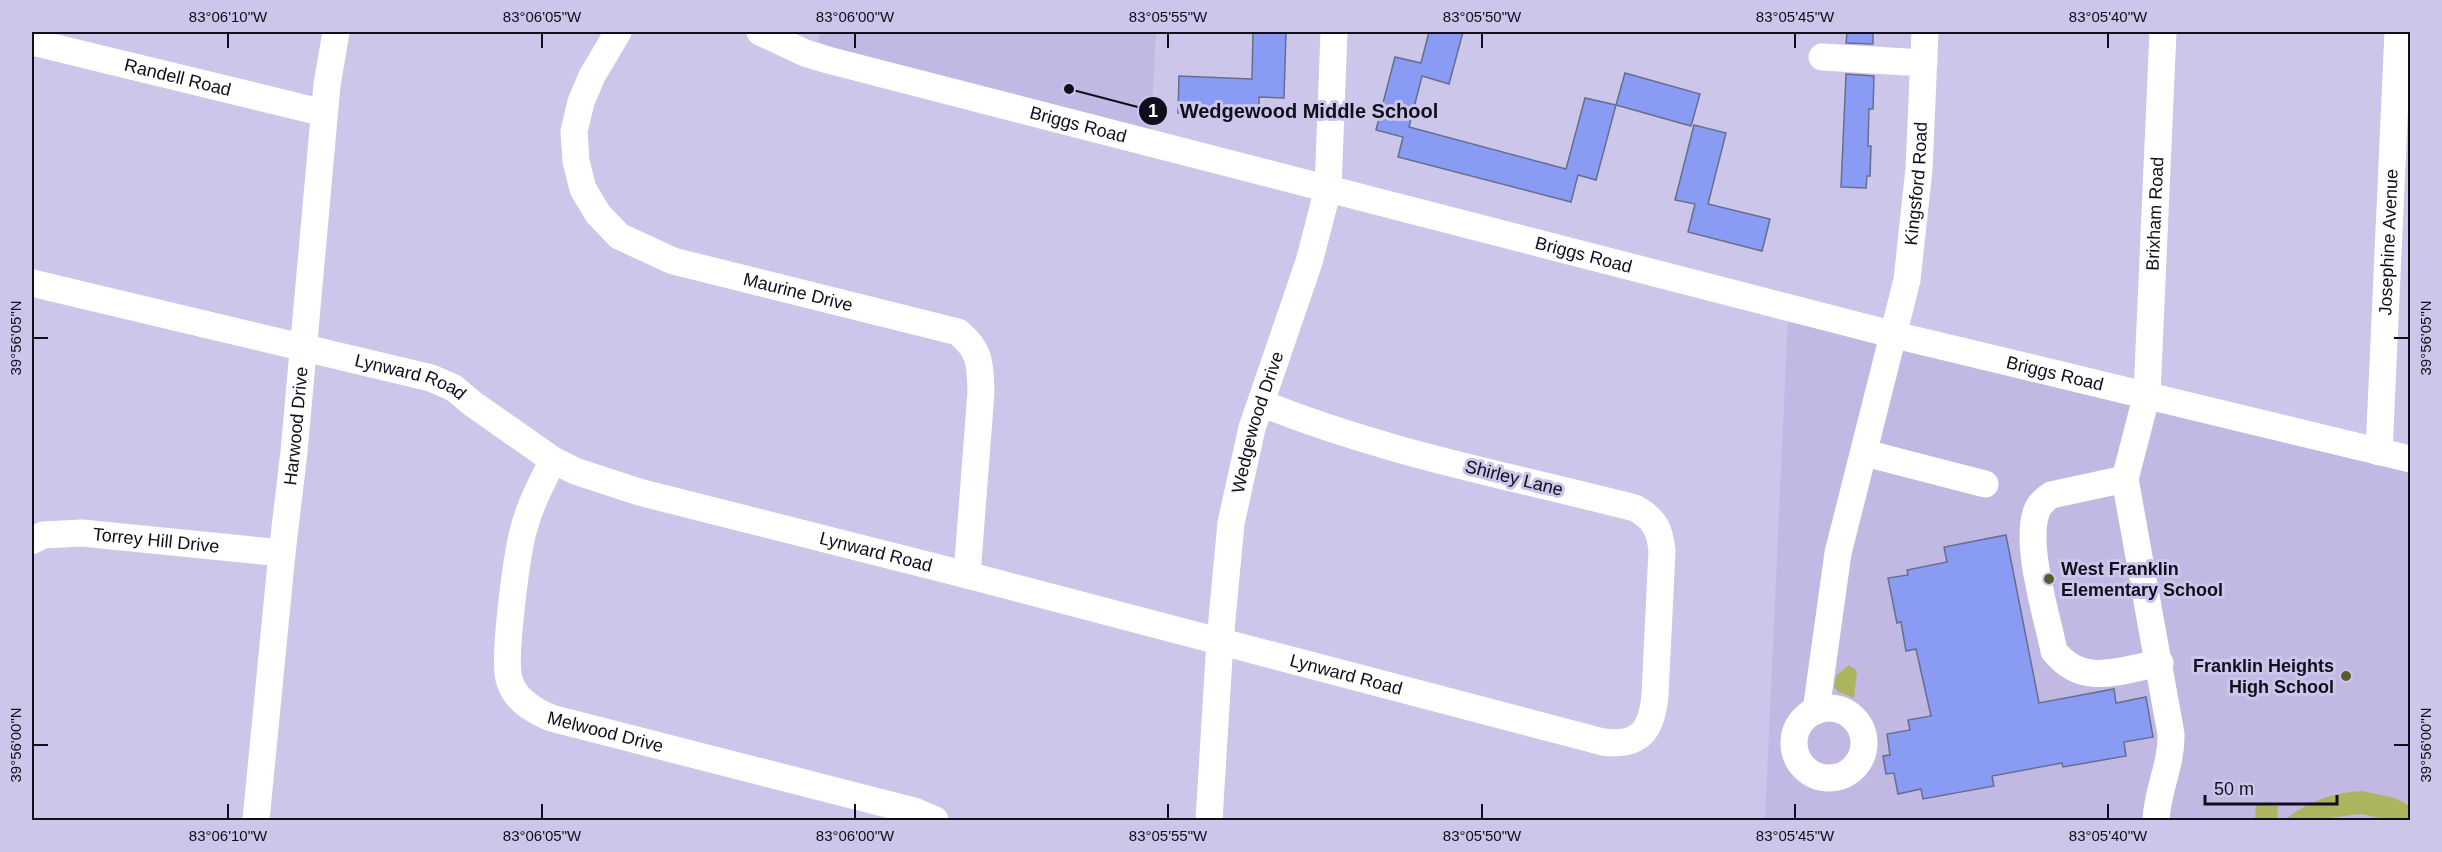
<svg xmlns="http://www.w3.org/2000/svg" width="2442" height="852" viewBox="0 0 2442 852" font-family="Helvetica,sans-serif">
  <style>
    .built { fill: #c1b8e3 }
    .green { fill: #acb55d }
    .building { fill: #899bf3; stroke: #666e8e; stroke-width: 1.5 }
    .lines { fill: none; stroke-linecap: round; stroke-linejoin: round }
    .minor { stroke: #fff; stroke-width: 27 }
    .ticks { fill: none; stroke: #110e1b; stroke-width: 2 }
    .poi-dot { fill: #595d2b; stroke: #cdc6eb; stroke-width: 2 }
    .labels { text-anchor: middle; stroke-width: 6; stroke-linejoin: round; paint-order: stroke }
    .street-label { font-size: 18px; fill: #110e1b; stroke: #cdc6eb }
    .poi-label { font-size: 18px; font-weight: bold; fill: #110e1b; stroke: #cdc6eb; text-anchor: start }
    .leader { fill: none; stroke: #110e1b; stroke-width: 2 }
    .callout-dot { fill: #110e1b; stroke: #cdc6eb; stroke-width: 2 }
    .mark-label { font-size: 18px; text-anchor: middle; font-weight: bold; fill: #fff }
    .callout-label { font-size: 20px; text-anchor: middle; font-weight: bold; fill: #110e1b; stroke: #cdc6eb; stroke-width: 6; stroke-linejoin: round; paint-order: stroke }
    .neatline { fill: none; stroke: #110e1b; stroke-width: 2 }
    .ticks-label { font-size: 15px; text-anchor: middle; fill: #110e1b }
  </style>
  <rect width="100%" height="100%" fill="#cdc6eb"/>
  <path class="built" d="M819,32H1156L1151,131L818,46Z
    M1788,317L2264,433L2410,473V820H1765Z"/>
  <path class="green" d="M1849,665L1857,671L1854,698L1839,692L1834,687L1836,676Z
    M2362,791L2395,798L2410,806V820H2390L2361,814L2335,817L2325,820H2285C2308,801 2332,793 2362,791Z
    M2256,805L2278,806L2277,820H2255Z"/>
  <path class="building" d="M1253,32H1286L1284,98L1259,97V115L1178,113L1179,76L1252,79Z
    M1429,32H1463L1449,84L1422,76L1409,127L1566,169L1585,98L1616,105L1596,180L1578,175L1571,202L1398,157L1403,137L1376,130L1395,57L1421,63Z
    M1847,32H1873V44L1846,43Z
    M1625,73L1700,94L1691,126L1616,105Z
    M1846,74L1874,76L1873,109H1869L1868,146H1871L1870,176H1867L1866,188L1841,187Z
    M1694,125L1726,133L1708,204L1770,219L1762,251L1688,232L1695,204L1675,200Z
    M2006,535L2039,703L2114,689L2116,703L2146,697L2153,737L2124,742L2126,756L2063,767L2062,763L1992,776L1994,786L1923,799L1921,789L1898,794L1894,773L1886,774L1883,756L1890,755L1887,734L1910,730L1908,720L1931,716L1916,649L1906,651L1901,622L1897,623L1888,578L1908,575L1907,570L1947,562L1944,547Z"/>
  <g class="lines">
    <g class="minor">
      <path id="s1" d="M618,32L592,76L581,102L574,131L576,161L583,189L598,214L619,236L673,261L958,332C981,351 980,364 981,392L967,575"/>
      <path id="s2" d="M760,32L805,53L828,60L1895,335L2410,459"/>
      <path id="s3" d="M32,42L324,113"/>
      <path d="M1822,57L1924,63"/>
      <path id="s4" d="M32,283L431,378L454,388L473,404L553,460L575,471L639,492L967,575L1603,742C1640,747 1652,730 1655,695L1662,551C1660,530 1655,519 1635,508C1510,476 1381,452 1261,403"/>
      <path id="s5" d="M2379,452L2398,32"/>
      <path d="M1865,453L1985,484"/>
      <path id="s6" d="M553,460C542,482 530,505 524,528C517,552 503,657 509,679C514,699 532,710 551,718L914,811L935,820"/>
      <path d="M2125,479L2051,495C2044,500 2038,505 2036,513C2025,547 2047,616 2054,651C2083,688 2120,670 2160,663"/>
      <path id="s7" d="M32,541L43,535L82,533L282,553"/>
      <circle cx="1829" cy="743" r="35"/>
      <path id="s8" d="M1816,711L1838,553L1907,280L1919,169L1925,32"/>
      <path id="s9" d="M256,820L282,553L294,452L327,85L336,32"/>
      <path id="s10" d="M1209,820L1220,641L1231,523L1252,428L1309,262L1328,189L1334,32"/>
      <path id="s11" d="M2156,820C2157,791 2172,764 2171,734L2125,479L2147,394L2163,32"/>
    </g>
  </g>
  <path class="ticks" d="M228,33V48M542,33V48M855,33V48M1168,33V48M1482,33V48M1795,33V48M2108,33V48M33,338H48M2394,338H2409M33,745H48M2394,745H2409M228,804V819M542,804V819M855,804V819M1168,804V819M1482,804V819M1795,804V819M2108,804V819"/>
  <g class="poi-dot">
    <circle cx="2049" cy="579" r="6"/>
    <circle cx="2346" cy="676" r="6"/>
  </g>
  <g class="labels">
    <g class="street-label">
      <text dy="6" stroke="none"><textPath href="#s3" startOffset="150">Randell Road</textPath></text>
      <text dy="6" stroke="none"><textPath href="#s2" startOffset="332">Briggs Road</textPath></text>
      <text dy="6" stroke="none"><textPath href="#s8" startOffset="538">Kingsford Road</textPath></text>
      <text dy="6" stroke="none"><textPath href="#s11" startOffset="615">Brixham Road</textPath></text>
      <text dy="6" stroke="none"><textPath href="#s5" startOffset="210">Josephine Avenue</textPath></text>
      <text dy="6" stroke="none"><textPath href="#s2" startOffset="854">Briggs Road</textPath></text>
      <text dy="6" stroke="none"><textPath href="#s1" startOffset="416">Maurine Drive</textPath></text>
      <text dy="6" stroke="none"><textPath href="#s2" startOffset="1340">Briggs Road</textPath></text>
      <text dy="6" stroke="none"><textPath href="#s4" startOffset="390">Lynward Road</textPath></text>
      <text dy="6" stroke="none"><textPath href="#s10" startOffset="402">Wedgewood Drive</textPath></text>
      <text dy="6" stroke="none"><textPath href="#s9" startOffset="396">Harwood Drive</textPath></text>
      <text transform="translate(1514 478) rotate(14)" y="6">Shirley Lane</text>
      <text dy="6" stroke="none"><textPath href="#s7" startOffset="126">Torrey Hill Drive</textPath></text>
      <text dy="6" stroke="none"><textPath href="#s4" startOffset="894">Lynward Road</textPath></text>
      <text dy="6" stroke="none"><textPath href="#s4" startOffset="1380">Lynward Road</textPath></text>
      <text dy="6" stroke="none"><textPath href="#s6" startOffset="342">Melwood Drive</textPath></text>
    </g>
    <g class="poi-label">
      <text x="2061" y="575">West Franklin<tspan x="2061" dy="21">Elementary School</tspan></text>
      <text x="2334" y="672" text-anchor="end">Franklin Heights<tspan x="2334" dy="21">High School</tspan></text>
    </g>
  </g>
  <path class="leader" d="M1069 89L1153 111"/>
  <g class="callout-dot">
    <circle cx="1069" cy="89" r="6"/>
    <circle cx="1153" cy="111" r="15"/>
  </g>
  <g class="mark-label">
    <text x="1153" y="117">1</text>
  </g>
  <g class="callout-label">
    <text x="1309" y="118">Wedgewood Middle School</text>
  </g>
  <rect width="2442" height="852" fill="none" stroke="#cdc6eb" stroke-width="66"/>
  <path d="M2205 795v9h132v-9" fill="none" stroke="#110e1b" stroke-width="3"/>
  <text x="2214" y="795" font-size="18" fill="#110e1b" stroke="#cdc6eb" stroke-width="4.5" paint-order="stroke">50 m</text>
  <rect x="33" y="33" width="2376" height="786" class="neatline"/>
  <g class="ticks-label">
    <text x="228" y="22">83°06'10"W</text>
    <text x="542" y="22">83°06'05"W</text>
    <text x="855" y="22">83°06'00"W</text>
    <text x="1168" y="22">83°05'55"W</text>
    <text x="1482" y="22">83°05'50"W</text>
    <text x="1795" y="22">83°05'45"W</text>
    <text x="2108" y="22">83°05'40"W</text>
    <text transform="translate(16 338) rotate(-90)" y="5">39°56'05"N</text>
    <text transform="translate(2426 338) rotate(-90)" y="5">39°56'05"N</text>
    <text transform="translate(16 745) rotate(-90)" y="5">39°56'00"N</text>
    <text transform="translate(2426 745) rotate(-90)" y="5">39°56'00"N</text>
    <text x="228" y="841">83°06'10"W</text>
    <text x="542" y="841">83°06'05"W</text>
    <text x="855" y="841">83°06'00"W</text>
    <text x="1168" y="841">83°05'55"W</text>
    <text x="1482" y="841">83°05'50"W</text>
    <text x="1795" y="841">83°05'45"W</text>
    <text x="2108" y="841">83°05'40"W</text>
  </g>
</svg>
